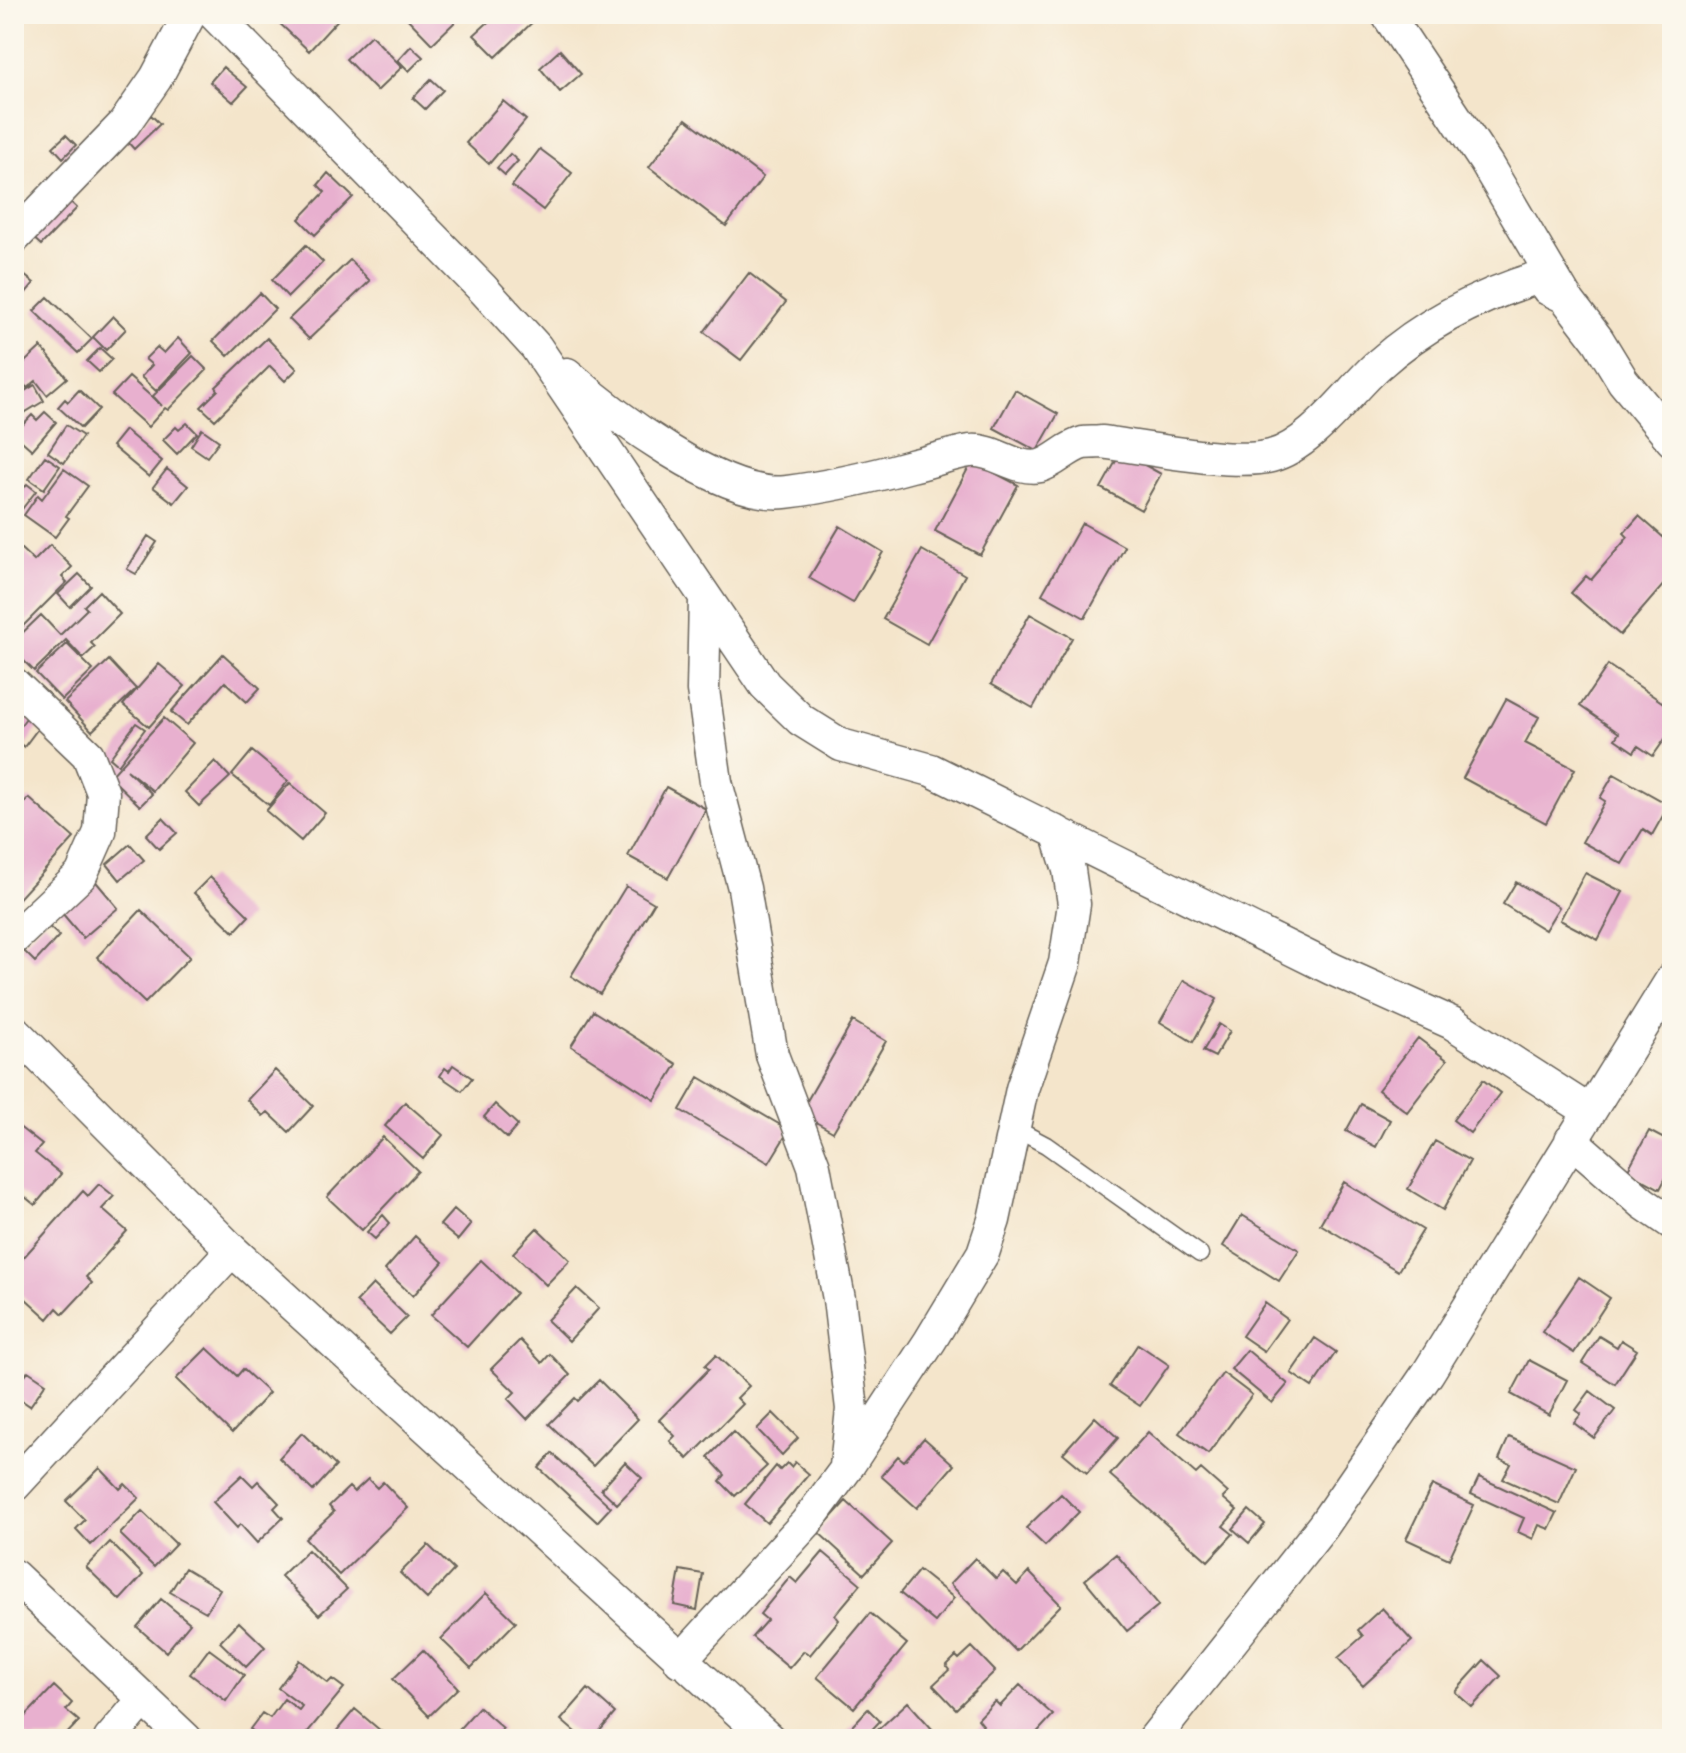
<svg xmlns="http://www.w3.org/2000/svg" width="1686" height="1753" viewBox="0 0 1686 1753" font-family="'Balsamiq Sans',sans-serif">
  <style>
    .building { fill: #e8b0cf }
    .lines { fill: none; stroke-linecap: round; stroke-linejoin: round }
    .service-casing { stroke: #686259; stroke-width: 19 }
    .minor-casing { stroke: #686259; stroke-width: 35 }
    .service { stroke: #fff; stroke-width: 16 }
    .minor { stroke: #fff; stroke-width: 32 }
  </style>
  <rect width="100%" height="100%" fill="#fbf7ec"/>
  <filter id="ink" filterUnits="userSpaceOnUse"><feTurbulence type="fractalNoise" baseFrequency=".0125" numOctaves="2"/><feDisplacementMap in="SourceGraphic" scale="16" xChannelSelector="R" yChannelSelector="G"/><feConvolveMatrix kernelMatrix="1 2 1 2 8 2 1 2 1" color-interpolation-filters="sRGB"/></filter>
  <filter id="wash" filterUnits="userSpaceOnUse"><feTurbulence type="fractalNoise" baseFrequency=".006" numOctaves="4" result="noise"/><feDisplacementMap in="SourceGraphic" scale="32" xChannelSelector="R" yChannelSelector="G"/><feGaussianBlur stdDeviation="1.8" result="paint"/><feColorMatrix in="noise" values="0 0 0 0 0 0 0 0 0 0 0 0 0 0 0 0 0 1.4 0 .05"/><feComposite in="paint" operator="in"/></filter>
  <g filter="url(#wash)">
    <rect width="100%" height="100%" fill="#f4e5cb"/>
    <g id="blocks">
      <path class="building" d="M281,14H343L309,51L276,20Z
        M403,14H453L458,19L432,44Z
        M497,14H537L539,16L496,57L474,35Z
        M371,35L402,67L377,91L346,59Z
        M411,46L423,57L409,71L398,60Z
        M560,50L581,74L560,92L540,68Z
        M223,67L247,87L233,102L210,82Z
        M431,79L443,90L425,109L413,98Z
        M503,101L526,120L489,164L466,143Z
        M151,115L160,124L134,149L126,140Z
        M686,119L763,177L726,226L649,167Z
        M66,135L76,145L63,158L53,147Z
        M540,149L572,173L543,210L512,186Z
        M510,154L518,161L505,175L497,168Z
        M328,173L353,197L315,235L299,219L325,192L318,185Z
        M66,198L77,208L41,245L30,235Z
        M306,245L323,262L288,297L272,280Z
        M350,260L370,281L309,339L289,319Z
        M19,271L34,283L24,295L14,286V277Z
        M749,273L786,302L741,360L704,332Z
        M260,293L275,309L228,356L213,341Z
        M48,297L92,339L78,353L34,311Z
        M113,316L126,329L106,350L93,337Z
        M178,338L192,353L156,391L141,377L152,365L145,359L157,347L164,353Z
        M267,338L297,369L285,381L270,366L215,420L201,407L218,390L216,387Z
        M41,347L67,378L47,395L36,381L27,388L14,372Z
        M100,348L112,359L99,372L87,361Z
        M193,356L207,370L168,410L165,408L148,427L112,395L129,377L162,406L153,396Z
        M35,385L44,401L24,413L15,397Z
        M79,390L99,409L81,428L58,407L65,399L68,402Z
        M1015,390L1058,414L1037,451L994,428Z
        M45,412L56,422L32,450L14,434L32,415L37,420Z
        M187,423L197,433L177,454L163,440L176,427L179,430Z
        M66,425L83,436L64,463L48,452Z
        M202,429L219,441L207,457L191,446Z
        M125,430L162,461L149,477L112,446Z
        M1121,452L1161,474L1141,510L1101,488Z
        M45,456L60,466L44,489L29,479Z
        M972,461L1018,485L980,555L935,531Z
        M64,469L88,486L66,516L69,518L55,537L24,515L38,495L42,499Z
        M167,469L188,486L174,503L153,487Z
        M27,484L36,491L22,509L14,501Z
        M1639,516L1672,545V575L1620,635L1571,593L1586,576L1591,580L1610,558L1628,537L1624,533Z
        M1082,523L1125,547L1085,618L1042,594Z
        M840,526L883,552L853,603L809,578Z
        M148,536L157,542L136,574L127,569Z
        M50,545L72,567L62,577L67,582L14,635V554L20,548L34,561Z
        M922,550L965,575L927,644L883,619Z
        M79,574L91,586L70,607L58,594Z
        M99,591L120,614L91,643L95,647L83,658L66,640L34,671L14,651V641L41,615L60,635L87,609L84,606Z
        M1030,614L1072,638L1033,708L991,684Z
        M67,644L93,670L62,700L36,673Z
        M223,654L260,688L247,702L225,682L187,725L171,712Z
        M109,660L136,689L92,731L65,702Z
        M159,664L185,686L149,727L123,705Z
        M1608,665L1672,709V744L1665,739L1653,756L1638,746L1634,752L1615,739L1619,733L1580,706Z
        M1506,699L1539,717L1525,743L1575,769L1546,823L1463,778Z
        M26,718L39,727L24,747L14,739V734Z
        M164,718L193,743L153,791L127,770L152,794L140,806L110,777Z
        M136,723L145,729L118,765L110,758Z
        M252,751L288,781L269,805L232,775Z
        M215,761L230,777L199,806L185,792Z
        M1614,774L1669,805L1652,835L1643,829L1622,864L1582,842L1605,801L1600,798Z
        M290,783L325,813L301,841L266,811Z
        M666,787L706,809L668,878L628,856Z
        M29,798L74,838L14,904V815Z
        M163,818L177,833L159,849L146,835Z
        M130,844L144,860L120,880L107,864Z
        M1585,873L1623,892L1598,940L1560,920Z
        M92,877L118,908L83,938L57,907Z
        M210,877L249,916L234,932L194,893Z
        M1516,882L1559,907L1545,930L1503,904Z
        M626,886L654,903L600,994L571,976Z
        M141,910L190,957L145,1003L97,957Z
        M44,922L59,936L35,962L20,947Z
        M1184,980L1217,999L1193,1042L1160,1022Z
        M593,1011L677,1064L655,1100L571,1046Z
        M853,1021L886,1041L833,1132L800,1113Z
        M1219,1024L1230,1031L1215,1057L1203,1051Z
        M1418,1038L1447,1060L1407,1112L1378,1090Z
        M453,1065L472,1078L462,1091L440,1076L445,1068L449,1071Z
        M275,1070L313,1106L289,1132L268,1112L263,1116L247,1100Z
        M699,1077L789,1130L769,1163L680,1110Z
        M1483,1080L1500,1093L1470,1133L1453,1120Z
        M405,1102L443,1135L423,1159L385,1126Z
        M495,1104L518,1125L507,1138L484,1117Z
        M1361,1104L1390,1120L1376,1147L1346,1131Z
        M18,1126L42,1145L35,1153L61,1174L35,1205L14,1188V1131Z
        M1649,1131L1672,1143V1166L1660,1189L1627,1171Z
        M383,1137L418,1171L362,1230L327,1197Z
        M1435,1141L1470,1161L1443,1210L1408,1189Z
        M1344,1182L1423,1230L1398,1271L1320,1224Z
        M99,1184L114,1196L102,1209L127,1231L86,1277L92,1283L63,1314L57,1308L48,1319L14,1288V1268L83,1191L88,1196Z
        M454,1209L471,1224L458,1240L440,1225Z
        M383,1215L390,1223L375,1239L367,1232Z
        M1242,1215L1299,1250L1279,1281L1223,1246Z
        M537,1228L570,1260L546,1285L513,1253Z
        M415,1236L443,1262L413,1296L385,1270Z
        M481,1260L516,1293L467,1347L431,1315Z
        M1579,1277L1610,1298L1574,1353L1542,1332Z
        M373,1284L407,1317L390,1334L356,1302Z
        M577,1288L599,1308L569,1341L547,1320Z
        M1265,1303L1287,1319L1264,1351L1242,1336Z
        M1599,1336L1617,1347L1621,1340L1637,1350L1615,1384L1582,1363Z
        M1315,1338L1336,1352L1312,1387L1291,1373Z
        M520,1340L542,1363L550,1354L570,1375L527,1419L508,1399L515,1392L491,1369Z
        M1138,1344L1169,1365L1140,1406L1110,1386Z
        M207,1348L237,1376L243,1369L269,1393L232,1433L176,1379Z
        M1247,1350L1288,1384L1272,1403L1231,1369Z
        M716,1355L749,1386L737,1398L743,1404L688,1459L670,1441L675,1436L659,1420L709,1369L705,1366Z
        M1529,1360L1567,1380L1549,1415L1511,1394Z
        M28,1371L46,1383L30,1406L14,1395V1391Z
        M1223,1373L1252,1395L1208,1454L1179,1433Z
        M599,1380L638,1419L593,1466L549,1424L575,1398L578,1401Z
        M1590,1391L1615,1410L1594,1438L1574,1423L1581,1414L1576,1410Z
        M773,1413L798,1438L782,1455L757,1429Z
        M1095,1417L1118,1438L1087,1473L1063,1453Z
        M733,1432L767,1466L735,1496L720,1481L725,1475L708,1457Z
        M1148,1432L1196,1474L1201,1469L1228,1493L1223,1498L1237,1510L1223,1526L1233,1534L1208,1561L1110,1475Z
        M302,1433L336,1466L313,1491L279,1458Z
        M1509,1437L1576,1467L1559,1504L1503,1479L1511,1464L1499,1459Z
        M924,1438L954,1465L917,1508L881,1476L898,1456L904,1461Z
        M552,1453L611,1507L597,1522L539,1468Z
        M625,1462L642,1478L617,1504L601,1489Z
        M795,1462L809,1474L767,1523L745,1504L776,1466L780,1470L787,1463L791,1467Z
        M100,1468L120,1489L125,1484L139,1498L91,1545L76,1529L85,1520L66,1501Z
        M242,1475L253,1486L258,1481L279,1503L274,1508L283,1518L257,1543L240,1524L237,1528L213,1502Z
        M1479,1477L1557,1513L1549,1529L1539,1525L1533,1539L1518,1532L1524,1518L1471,1494Z
        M368,1479L377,1488L383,1482L408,1508L339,1575L305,1539L334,1512L329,1506L349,1487L354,1492Z
        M1432,1485L1474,1505L1449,1559L1406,1539Z
        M1061,1494L1079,1512L1045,1546L1026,1528Z
        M846,1501L892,1543L864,1574L818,1532Z
        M1249,1510L1265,1524L1249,1543L1233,1529Z
        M142,1511L176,1544L154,1567L120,1534Z
        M110,1542L143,1575L120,1600L86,1567Z
        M428,1545L454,1570L427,1599L400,1573Z
        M308,1550L347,1589L319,1615L281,1576Z
        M823,1552L861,1584L835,1615L839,1620L810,1655L804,1651L789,1668L752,1637L767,1620L760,1614L790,1577L797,1583Z
        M1116,1554L1159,1605L1127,1631L1085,1580Z
        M975,1558L996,1579L1003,1572L1017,1585L1029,1572L1061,1605L1016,1651L950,1584Z
        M185,1568L220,1589L206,1612L170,1592Z
        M680,1570L703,1574L697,1610L674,1605Z
        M919,1570L954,1598L935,1622L900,1593Z
        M486,1593L516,1622L471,1668L441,1639Z
        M161,1599L190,1623L166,1652L137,1627Z
        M1382,1608L1412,1641L1363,1686L1338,1658L1363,1636L1358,1630Z
        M870,1613L907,1644L854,1708L817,1677Z
        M239,1622L265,1647L246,1667L220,1642Z
        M972,1647L995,1671L956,1709L933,1685L949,1670L946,1666L956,1656L959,1659Z
        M209,1649L244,1675L226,1701L190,1674Z
        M423,1650L458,1688L429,1716L393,1679Z
        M299,1660L328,1683L332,1679L344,1688L302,1739H264L250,1729L262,1713L270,1718L284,1699L299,1710L302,1706L278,1688Z
        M1484,1660L1501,1676L1472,1707L1455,1692Z
        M1020,1685L1053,1715L1031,1739H982L976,1733L983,1725L978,1719L995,1701L1000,1706Z
        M54,1686L72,1703L66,1710L79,1721L62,1739H30L16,1726Z
        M588,1689L615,1713L593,1739H583L561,1720Z
        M908,1702L933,1730L922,1739H868Z
        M479,1707L503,1728L494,1739H472L459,1729Z
        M355,1709L388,1737L386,1739H341L334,1734Z
        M868,1709L880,1721L863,1739H840Z"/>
    </g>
  </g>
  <g filter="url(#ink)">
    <use href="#blocks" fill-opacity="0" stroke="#686259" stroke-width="2"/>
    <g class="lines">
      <defs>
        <path id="service" d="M1012,1127L1046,1145L1200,1254"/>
        <path id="minor" d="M214,14L483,289L536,347L765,685L801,720L841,745L931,770L1332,969L1452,1023L1589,1111
          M1387,14L1486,163L1565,297L1598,340L1623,381L1672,440
          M14,238L124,124L156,78L190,14
          M567,374C612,414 724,500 786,492C828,487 871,477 911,466C930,462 950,454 970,451C994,448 1015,471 1040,466C1055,462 1067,447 1083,443C1088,442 1095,443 1101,442C1144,447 1232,466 1271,456C1312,445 1348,392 1378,365C1427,321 1487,292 1550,274L1548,289L1565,297
          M705,598L703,690L716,782L744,888L772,1055L814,1166L839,1299L852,1409L846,1466
          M14,684L88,755L103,793L100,832L81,875L14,938
          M14,1031L232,1250L769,1739
          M1571,1140L1643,1203L1672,1223
          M14,1486L232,1250
          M14,1576L186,1739
          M680,1661L806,1523L846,1469L930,1341L983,1253L994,1220L1022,1089L1065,963L1074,904L1069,870L1057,832
          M110,1739L144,1699
          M1154,1739L1323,1526L1428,1373L1672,979"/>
      </defs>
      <use href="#service" class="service-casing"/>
      <use href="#minor" class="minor-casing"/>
      <use href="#service" class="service"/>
      <use href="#minor" class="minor"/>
    </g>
  </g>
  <rect width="1686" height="1753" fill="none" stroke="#fbf7ec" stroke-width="48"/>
</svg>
